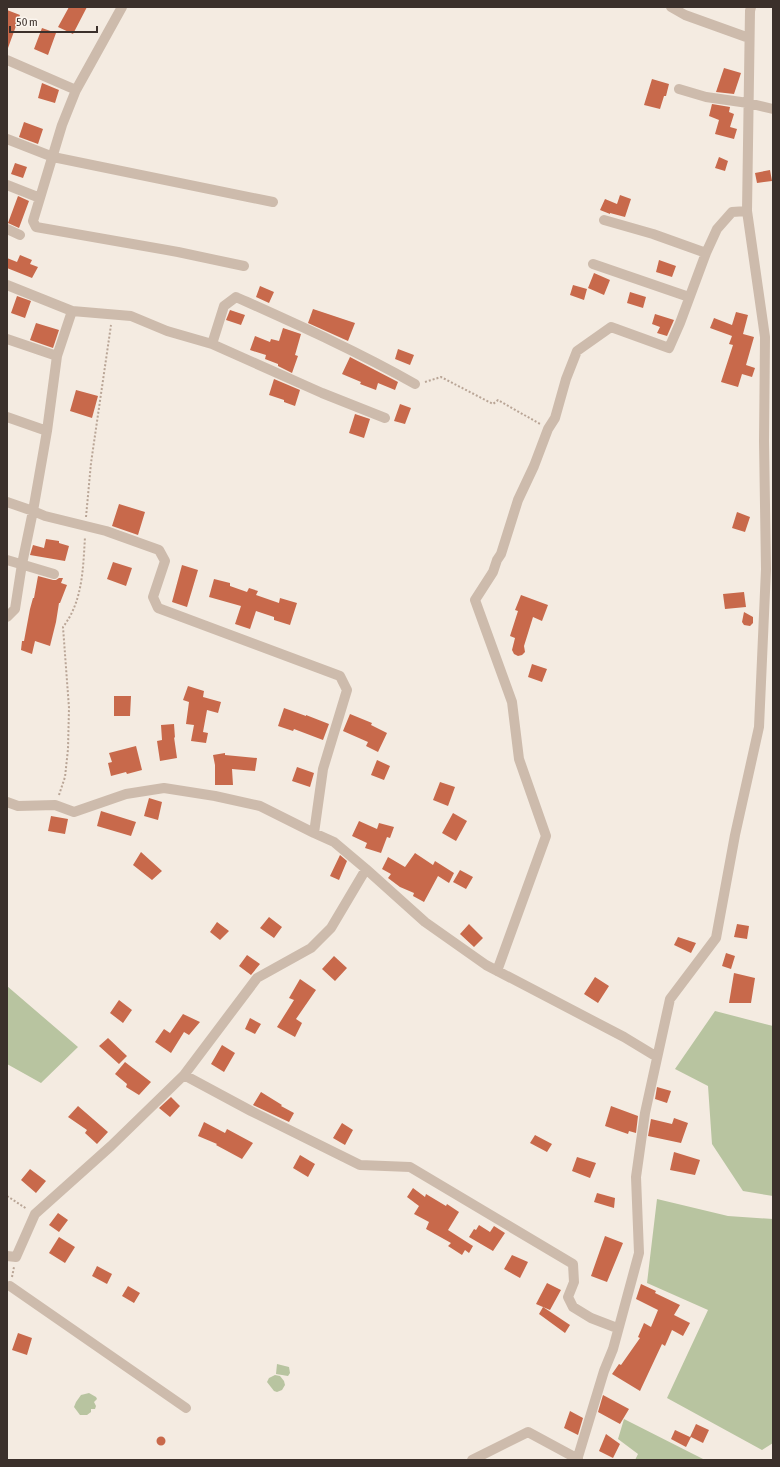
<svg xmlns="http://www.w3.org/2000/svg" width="780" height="1467" viewBox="0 0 780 1467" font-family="'Asap Condensed',sans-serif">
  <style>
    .green { fill: #b8c4a0 }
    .building { fill: #c8694b }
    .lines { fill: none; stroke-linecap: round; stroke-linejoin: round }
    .path { stroke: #b9a596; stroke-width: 2; stroke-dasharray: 2 2; stroke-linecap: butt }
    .minor { stroke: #cdbbac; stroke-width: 10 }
  </style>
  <rect width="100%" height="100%" fill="#f4ebe1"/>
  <path class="green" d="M7,986L78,1047L41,1083L7,1064Z
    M715,1011L773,1026V1196L743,1191L712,1144L708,1086L675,1069Z
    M657,1199L728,1216L773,1219V1443L762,1450L667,1398L708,1310L647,1283Z
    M277,1364L289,1367L290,1373L288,1376L276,1374Z
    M275,1375L280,1376L284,1381L285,1385L282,1390L277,1392L274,1391L267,1382L269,1378Z
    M89,1393L96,1397L97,1399L94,1402L96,1406L95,1409H91V1412L87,1415H80L74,1407L76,1402L81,1395Z
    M624,1419L705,1460H635L638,1454L618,1439Z"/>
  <path class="building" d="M69,7H87L73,34L58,27Z
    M7,10L20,15L8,48H7Z
    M42,28L56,33L48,55L34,49Z
    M724,68L741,73L734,94L716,92Z
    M652,79L669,84L666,96H664L660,109L644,105Z
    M42,83L59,90L55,103L38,98Z
    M712,104L730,107L729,112L734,114L730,127L737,129L734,139L715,134L719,120L709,116Z
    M24,122L43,129L38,144L19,137Z
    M719,157L728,161L725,171L715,168Z
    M15,163L27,167L23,178L11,174Z
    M770,170L772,181L757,183L755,173Z
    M620,195L631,199L625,217L610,213V214L600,210L605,199L617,204Z
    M18,196L29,201L19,228L8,223Z
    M20,255L32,260L30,264L38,267L32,278L7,268V258L17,262Z
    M659,260L676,266L672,277L656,272Z
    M594,273L610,280L604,295L588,288Z
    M573,285L587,289L584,300L570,295Z
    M260,286L274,292L269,303L256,297Z
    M630,292L646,297L643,308L627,303Z
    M17,296L31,301L25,318L11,313Z
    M313,309L355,323L348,341L308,323Z
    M230,310L245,315L241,325L226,320Z
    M736,312L748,315L743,334L754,337L746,365L755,368L752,377L742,374L738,387L721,382L733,345L729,344L732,336L710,328L714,318L732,325Z
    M655,314L674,320L667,336L657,333L660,327L652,324Z
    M36,323L59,330L53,348L30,340Z
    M283,328L301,334L295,355L298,356L292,373L278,366V364L265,359L266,355L250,350L255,336L270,342L271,339L279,341Z
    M398,349L414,355L410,365L395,359Z
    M350,357L398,382L395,390L378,383L376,390L360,384L361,382L342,374Z
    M274,379L300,390L295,406L284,402V400L269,395Z
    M76,390L98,396L92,418L70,411Z
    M400,404L411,408L405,424L394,421Z
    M355,414L370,419L364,438L349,433Z
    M119,504L145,512L138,535L112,526Z
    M737,512L750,517L745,532L732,528Z
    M46,539L59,541V543L69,546L65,561L30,555L33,545L44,548Z
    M113,562L132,568L126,586L107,579Z
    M182,565L198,570L187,607L172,602Z
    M38,576L53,580H56L59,578H63L61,583L67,585L60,603H59L56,622L50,646L35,641L32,654L21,650L22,641H24L30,609L33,598H34Z
    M214,579L230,583V586L247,592L249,588L258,591L256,595L279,603L280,598L297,603L290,625L274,620V617L256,611L250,629L235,624L241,606L209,597Z
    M744,592L746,607L725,609L723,594Z
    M521,595L548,605L542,621L533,617L524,646L525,652L522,655L518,656L514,654L512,650L515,638L510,636L518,611L515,610Z
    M744,612L753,617V623L750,626L744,625L742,622Z
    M532,664L547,669L542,682L528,677Z
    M188,686L204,691L203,697L221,702L218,713L207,710L203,732L208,733L206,743L191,741L194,725L186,724L189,702L183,700Z
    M114,696H131L130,716H114Z
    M284,708L306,716V715L329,724L323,740L294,729L293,731L278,726Z
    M350,714L372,723L371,725L387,733L378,752L366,746L368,742L343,731Z
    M174,724L175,738L174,737L177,758L160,761L157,741L162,740L161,725Z
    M136,746L142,770L127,774L126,772L111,776L108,763L112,762L109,753Z
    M225,753V755L257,758L255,771L232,769L233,785H215V765L213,755Z
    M377,760L390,766L384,780L371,775Z
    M297,767L314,773L310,787L292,781Z
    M440,782L455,787L448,806L433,800Z
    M149,798L162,802L158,820L144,816Z
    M101,811L136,822L131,836L97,826Z
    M453,813L467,821L456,841L442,833Z
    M51,816L68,819L65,834L48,831Z
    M359,821L377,829L379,823L394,827L390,838L387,837L381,853L365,848L367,843L352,836Z
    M141,852L162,871L152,880L133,865Z
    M415,853L433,865L435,861L454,873L449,883L438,876L424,902L413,896L414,893L400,887L388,878L391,874L382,869L388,857L405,867Z
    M340,855L347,861L339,880L330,876Z
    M460,870L473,877L466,889L453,882Z
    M269,917L282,927L274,938L260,928Z
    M217,922L229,931L220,940L210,932Z
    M469,924L483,938L474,947L460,934Z
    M737,924L749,926L747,939L734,937Z
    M678,937L696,943L691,953L674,945Z
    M726,953L735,956L731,969L722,966Z
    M247,955L260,964L251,975L239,966Z
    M334,956L347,968L335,981L322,969Z
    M734,973L755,978L751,1003H729Z
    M595,977L609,986L598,1003L584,994Z
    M300,979L316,990L296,1019L302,1023L295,1037L277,1027L294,1000L289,998Z
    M119,1000L132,1010L123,1023L110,1013Z
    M183,1014L200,1022L189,1035L184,1032L171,1053L155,1042L164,1029L170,1033Z
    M250,1018L261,1024L255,1034L245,1029Z
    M108,1038L127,1056L119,1064L99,1046Z
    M222,1045L235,1053L224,1072L211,1064Z
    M125,1062L151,1082L139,1095L126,1087L127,1084L115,1074Z
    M657,1087L671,1091L667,1103L655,1099Z
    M261,1092L282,1105L281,1106L294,1113L289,1122L253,1105Z
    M171,1097L180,1106L170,1117L159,1108Z
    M78,1106L108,1132L97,1144L85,1133L87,1130L68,1117Z
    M611,1106L638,1116L636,1133L629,1131L628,1134L605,1126Z
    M674,1118L688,1123L681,1143L648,1136L651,1119L672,1124Z
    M204,1122L225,1133L227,1129L253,1143L242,1159L216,1145L217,1144L198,1136Z
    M342,1123L353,1130L345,1145L333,1138Z
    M535,1135L552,1144L547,1152L530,1143Z
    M674,1152L700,1160L695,1175L670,1170Z
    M300,1155L315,1164L308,1177L293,1168Z
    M577,1157L596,1163L590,1178L572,1171Z
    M30,1169L46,1181L36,1193L21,1180Z
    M413,1188L425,1197L426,1194L446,1206L447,1204L459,1212L448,1230L473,1246L469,1253L465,1250L462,1255L448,1246L451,1243L426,1229L429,1222L414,1214L419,1206L407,1197Z
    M597,1193L615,1198L614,1208L594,1202Z
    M58,1213L68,1220L59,1232L49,1225Z
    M479,1225L490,1232L494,1226L505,1233L493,1251L469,1237L474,1229L476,1230Z
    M605,1236L623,1243L607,1282L591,1276Z
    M59,1237L75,1247L65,1263L49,1253Z
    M512,1255L528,1262L520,1278L504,1269Z
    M97,1266L112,1274L107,1284L92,1276Z
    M547,1283L561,1290L550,1310L536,1304Z
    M641,1284L656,1291L655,1293L680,1305L674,1315L690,1323L683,1336L672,1330L665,1346L662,1344L640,1391L612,1374L619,1364L621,1365L640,1338L638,1337L644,1323L651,1327L658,1310L636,1299Z
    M128,1286L140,1293L134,1303L122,1296Z
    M543,1307L570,1325L565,1333L539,1314Z
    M18,1333L32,1338L27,1355L12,1350Z
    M603,1395L629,1409L620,1424L598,1412Z
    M570,1411L583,1418L578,1435L564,1428Z
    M696,1424L709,1430L703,1443L691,1437L686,1447L671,1439L675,1430L690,1437Z
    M606,1434L620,1444L613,1458L599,1451Z
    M156.5 1441a4.5 4.5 0 1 1 9 0a4.5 4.5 0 1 1-9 0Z"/>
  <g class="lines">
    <path class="path" d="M425,382L441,377L493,404L498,400L540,424
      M86,517L91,463L111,325
      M59,795L65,777L68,749L69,708L63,627C83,601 83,568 85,537
      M7,1196L27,1209
      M12,1277L14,1267"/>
    <path class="minor" d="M671,7L685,15L749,38
      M7,60L76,90L62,125L33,221L36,227L178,252L244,266
      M679,89L706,97L748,103L773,109
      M76,90L122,7
      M7,139L53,157L273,202
      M7,185L40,198
      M604,220L653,234L706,253
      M7,229L20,235
      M593,264L689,297
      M7,285L72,311L57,356L47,431L33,511L7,502
      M72,311L131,316L167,331L212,344L322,393L385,418
      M7,339L57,356
      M212,344L224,306L236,297C296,324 357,351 415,384
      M7,417L47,431
      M7,560L54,574
      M7,617L15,609L22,564L33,511L45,516L106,531L159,550L165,561L153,597L158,608L340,676L347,690L323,769L314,833
      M7,802L18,806L55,805L74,812L126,794L164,788L215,796L260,806L314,833L334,842L366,869L331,928L311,948L257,978L184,1075L111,1146L35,1214L16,1257L7,1256
      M366,869L425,922L486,965L624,1037L657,1057
      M497,971L546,836L519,759L512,702L475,600L493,572L497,560L501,554L518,500L534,466L548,429L555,418L566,379L577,351L611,327L669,348L680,323L706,253L717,229L732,212L747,211
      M184,1075L251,1111L360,1165L410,1167L573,1264L574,1282L568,1297L573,1307L591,1318L617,1328
      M10,1286L186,1408
      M472,1460L528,1432L578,1459
      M577,1460L604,1371L613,1349L639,1253L636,1177L645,1113L670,999L716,938L735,835L759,727L766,569L764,441L765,337L747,211L750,11L751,7"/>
  </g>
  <rect width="780" height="1467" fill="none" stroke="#3b302b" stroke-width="16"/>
  <path d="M10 26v6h87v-6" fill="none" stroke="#3b302b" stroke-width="2"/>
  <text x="16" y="26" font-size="12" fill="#3b302b" stroke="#fbf5ee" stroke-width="3" paint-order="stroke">50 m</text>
</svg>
